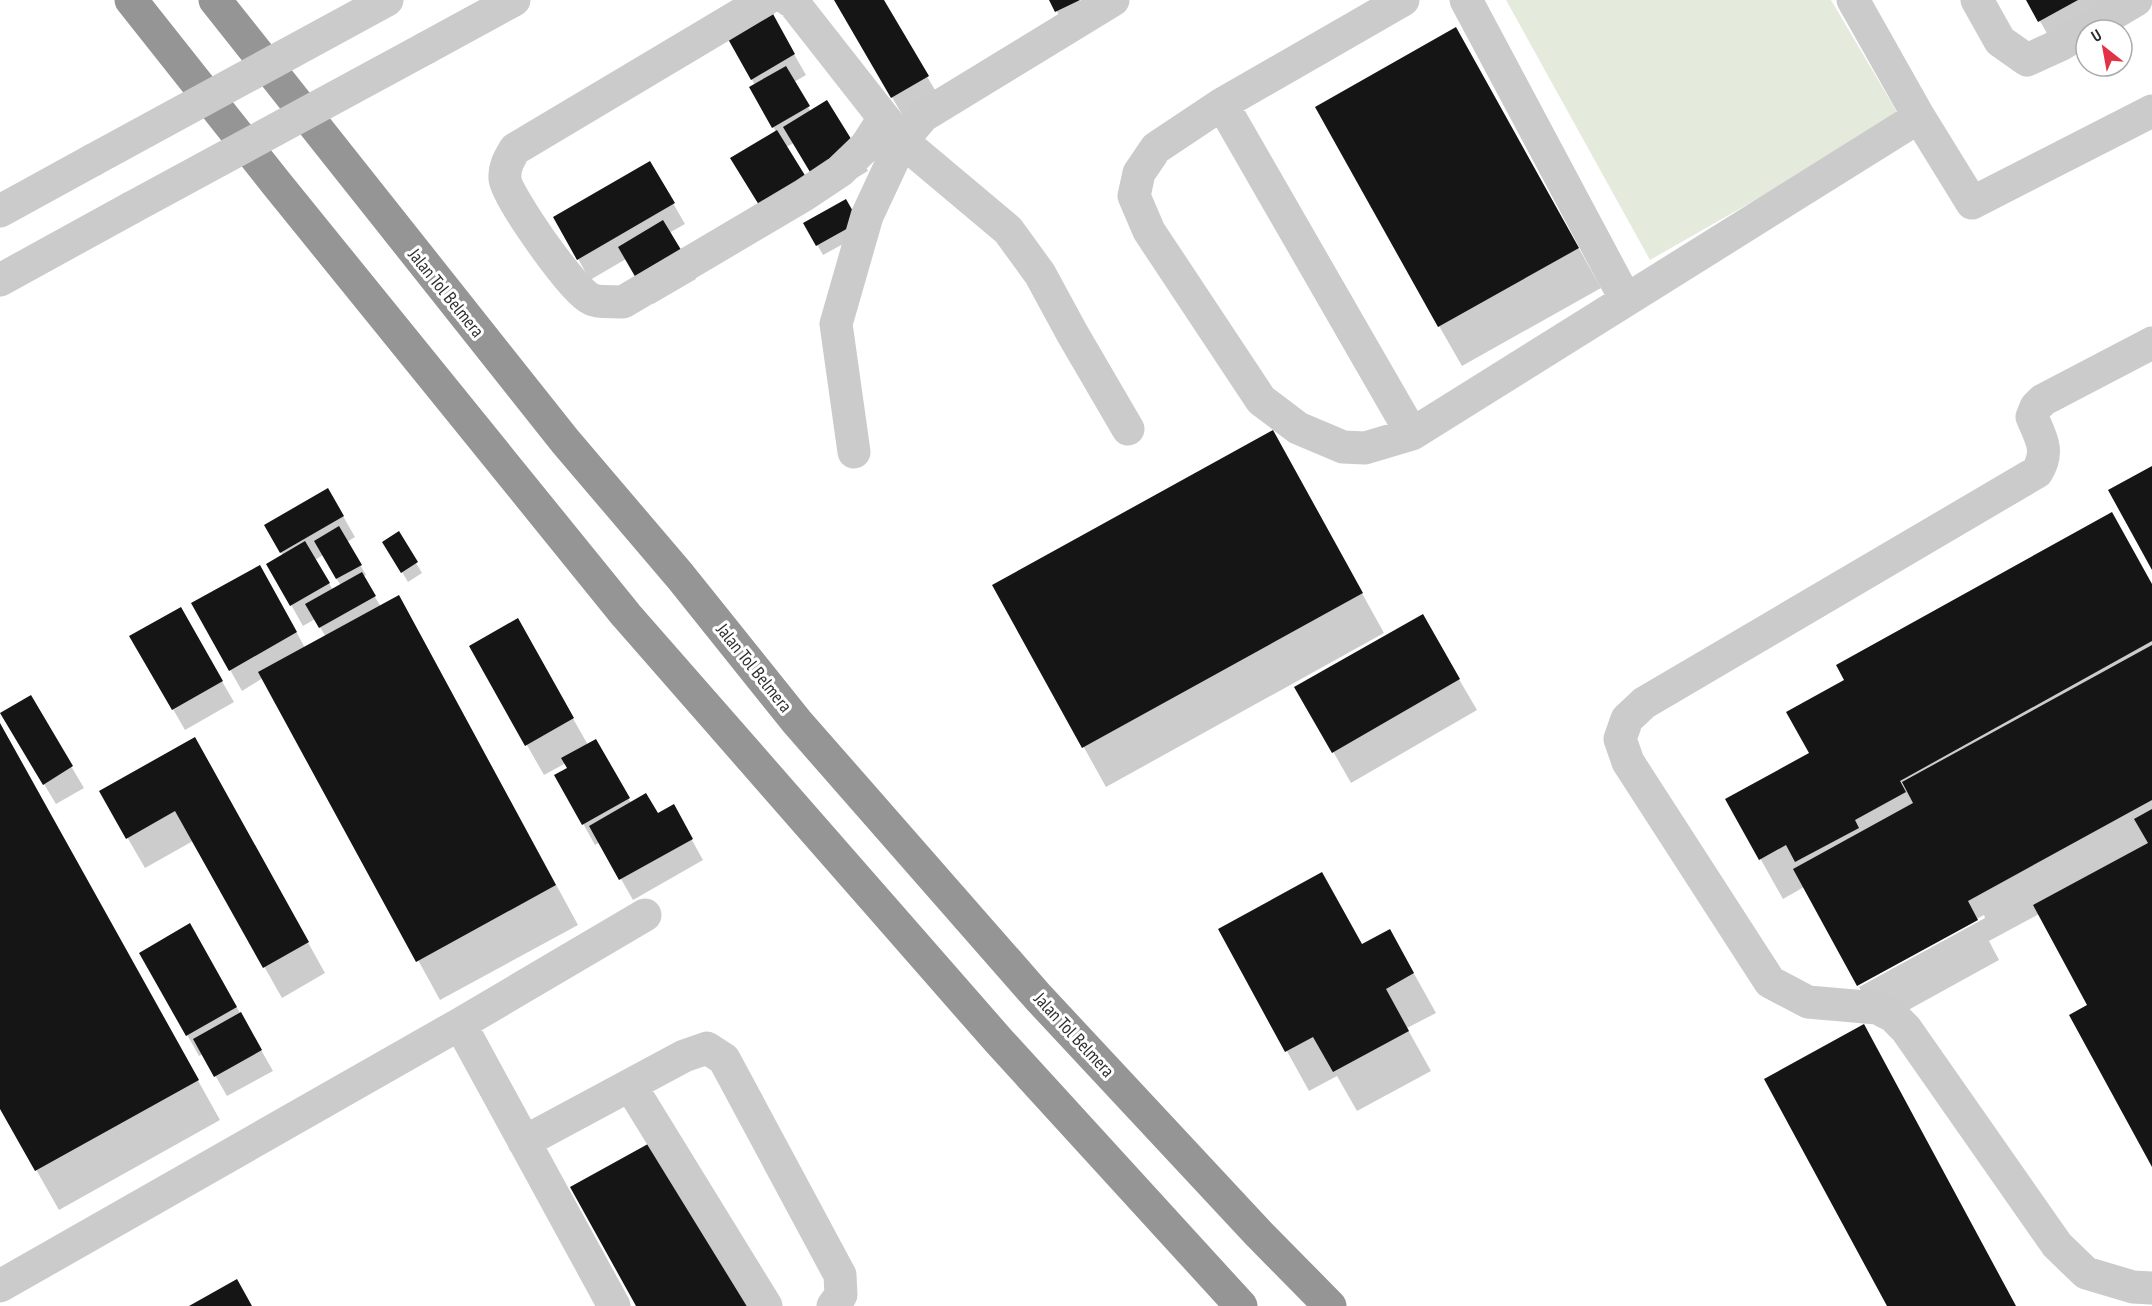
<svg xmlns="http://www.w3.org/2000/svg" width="2152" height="1306" viewBox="0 0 2152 1306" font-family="'PT Sans Narrow',sans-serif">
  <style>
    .green { fill: #e4ebdc }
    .shadow { fill: #0003; fill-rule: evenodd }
    .building { fill: #151515 }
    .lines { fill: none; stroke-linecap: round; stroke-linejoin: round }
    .minor { stroke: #cbcbcb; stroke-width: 33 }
    .highway { stroke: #959595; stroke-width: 33 }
    .minor-bridge { stroke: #cbcbcb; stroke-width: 33 }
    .labels { text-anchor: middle; stroke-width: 6; stroke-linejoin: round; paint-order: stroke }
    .street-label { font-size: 18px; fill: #2e2e2e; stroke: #fff }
  </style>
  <rect width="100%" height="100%" fill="#fff"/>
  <path class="green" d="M1506,0H1831L1900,117L1650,260Z"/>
  <path class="shadow" d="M835,0H882L945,107L910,128Z
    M1051,0H1079L1084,11L1062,21Z
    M2028,0H2150L2057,51Z
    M772,16L806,75L794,82L811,112L857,150L868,171L826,196L794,143L786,147L776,132L751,88L755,85L730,40Z
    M1479,69L1601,288L1462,366L1439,326Z
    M650,163L685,224L669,233L696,279L653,304L626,259L590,280L555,218Z
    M845,201L863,233L823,255L805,223Z
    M1295,472L1384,633L1106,787L994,586Z
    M328,490L355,537L347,542L366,575L363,577L381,607L421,636L578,925L440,1000L263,678L242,691L193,604L272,587L305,648L326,637L315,619L303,626L268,564L283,556L266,525ZM323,555L341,586L333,590L315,560Z
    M398,533L422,573L408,582L384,542Z
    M2152,585V1164L2089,1006L2039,914L1989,941L1999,960L1881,1025L1859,987L1985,918L1984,915L1857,984L1804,887L1783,899L1727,799Z
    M180,609L234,702L185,730L131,636Z
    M1422,616L1477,710L1351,783L1297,688Z
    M517,620L588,745L595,741L631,803L657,815L673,806L703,860L633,900L600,842L595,845L556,775L569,769L566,763L544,775L471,647Z
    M30,697L84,788L56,804L14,734Z
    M0,725L220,1120L59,1210L0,1106Z
    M212,770L325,973L282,998L193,841L145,868L101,792Z
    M190,925L273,1071L227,1096L203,1054L199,1056L141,953Z
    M1220,930L1362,946L1412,970L1436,1013L1407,1028L1431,1071L1357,1111L1337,1076L1309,1091Z"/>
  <path class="building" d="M834,0H884L929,76L891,98Z
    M1049,0H1080L1055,12Z
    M2026,0H2078L2038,22Z
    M773,14L795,54L751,80L728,39Z
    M1456,27L1579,248L1438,327L1315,107Z
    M786,66L810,106L772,128L749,87Z
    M827,100L858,150L813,177L783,127Z
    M777,130L806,177L759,205L730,158Z
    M650,161L675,203L577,260L553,217Z
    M846,199L859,222L816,246L803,223Z
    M663,220L686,258L640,285L618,247Z
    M1273,430L1363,593L1082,748L992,585Z
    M2152,466V570L2108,490Z
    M328,488L344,516L280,553L264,525Z
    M2112,512L2152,584V641L1900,781L1906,792L1855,820L1859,828L1795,862L1786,845L1759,860L1725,799L1809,753L1786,712L1844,680L1836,665Z
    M339,526L362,565L336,579L314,541Z
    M399,531L418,562L401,573L382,542Z
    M305,541L330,583L290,606L266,564Z
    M260,565L297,632L229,671L191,603Z
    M362,572L376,596L319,628L305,604Z
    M399,595L556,885L416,962L258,672Z
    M181,607L223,681L172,710L129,636Z
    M1423,614L1460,679L1332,753L1294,687Z
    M518,618L574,718L525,746L469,646Z
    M2152,645V800L1968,901L1978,920L1857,986L1793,869L1913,803L1902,782Z
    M31,695L73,766L43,785L0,713Z
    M0,723L199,1080L35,1171L0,1109Z
    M195,737L309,942L263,968L175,811L126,839L99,791Z
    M596,739L630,798L582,825L554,775L567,768L561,758Z
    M646,793L658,813L674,804L693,839L619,880L589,826Z
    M2152,809V1167L2069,1015L2087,1005L2033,905L2148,843L2134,819Z
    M1322,872L1362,944L1390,929L1414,973L1386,989L1409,1031L1333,1072L1313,1037L1285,1052L1218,929Z
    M190,923L237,1007L186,1036L139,953Z
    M241,1012L262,1050L214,1077L193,1039Z
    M1864,1024L2016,1306H1887L1764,1079Z
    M657,1139L750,1306H636L570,1187Z
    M237,1279L252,1306H189Z"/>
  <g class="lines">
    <path class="minor" d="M765,0L515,149C509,159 504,167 505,179C507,197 573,291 591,299C599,303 614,301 623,302L804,195L840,171L866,146L884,118
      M789,0L793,2L902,141L1008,230L1040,274L1072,333L1128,429
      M1403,0L1222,104L1156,148L1139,173L1134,196L1149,231L1261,400L1298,428L1343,447L1365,448L1412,434L1919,117
      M1466,0L1626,300
      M1853,0L1919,117L1972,203L2152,111
      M1977,0L2000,41L2027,60L2060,45L2136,0
      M426,48L514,0
      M1222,104L1412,434
      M0,211L93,160
      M0,280L131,208
      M2152,343L2043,400L2036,407L2032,417C2041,438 2050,451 2037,472L1644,703L1627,719L1620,739L1628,762L1770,982L1808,1002L1877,1008L1893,1016L1906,1029L2057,1245L2086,1273L2133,1287L2152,1288
      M854,452L836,324L867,216L902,141L923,116L1113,0
      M460,1024L614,1306
      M630,1085L766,1306
      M524,1142L684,1056L707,1048L724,1059L840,1275L841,1295L833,1306
      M0,1286L460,1024L645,915"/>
    <path class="highway" d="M131,0L276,183L626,615L998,1040L1241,1306
      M215,0L565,441L680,576L797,722L1038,997L1259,1234L1330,1306"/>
    <path class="minor-bridge" d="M93,160L387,0
      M131,208L426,48"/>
  </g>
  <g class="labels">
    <g class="street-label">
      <text transform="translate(446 293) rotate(51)" y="6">Jalan Tol Belmera</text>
      <text transform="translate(754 668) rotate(51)" y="6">Jalan Tol Belmera</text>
      <text transform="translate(1074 1035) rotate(47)" y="6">Jalan Tol Belmera</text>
    </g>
  </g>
  <g transform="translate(2104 48) rotate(329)"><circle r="28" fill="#ffffff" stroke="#ababab" stroke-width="1.5"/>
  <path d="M0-4.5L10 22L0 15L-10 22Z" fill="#e13345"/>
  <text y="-9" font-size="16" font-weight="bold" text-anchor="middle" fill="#2e2e2e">U</text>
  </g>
</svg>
